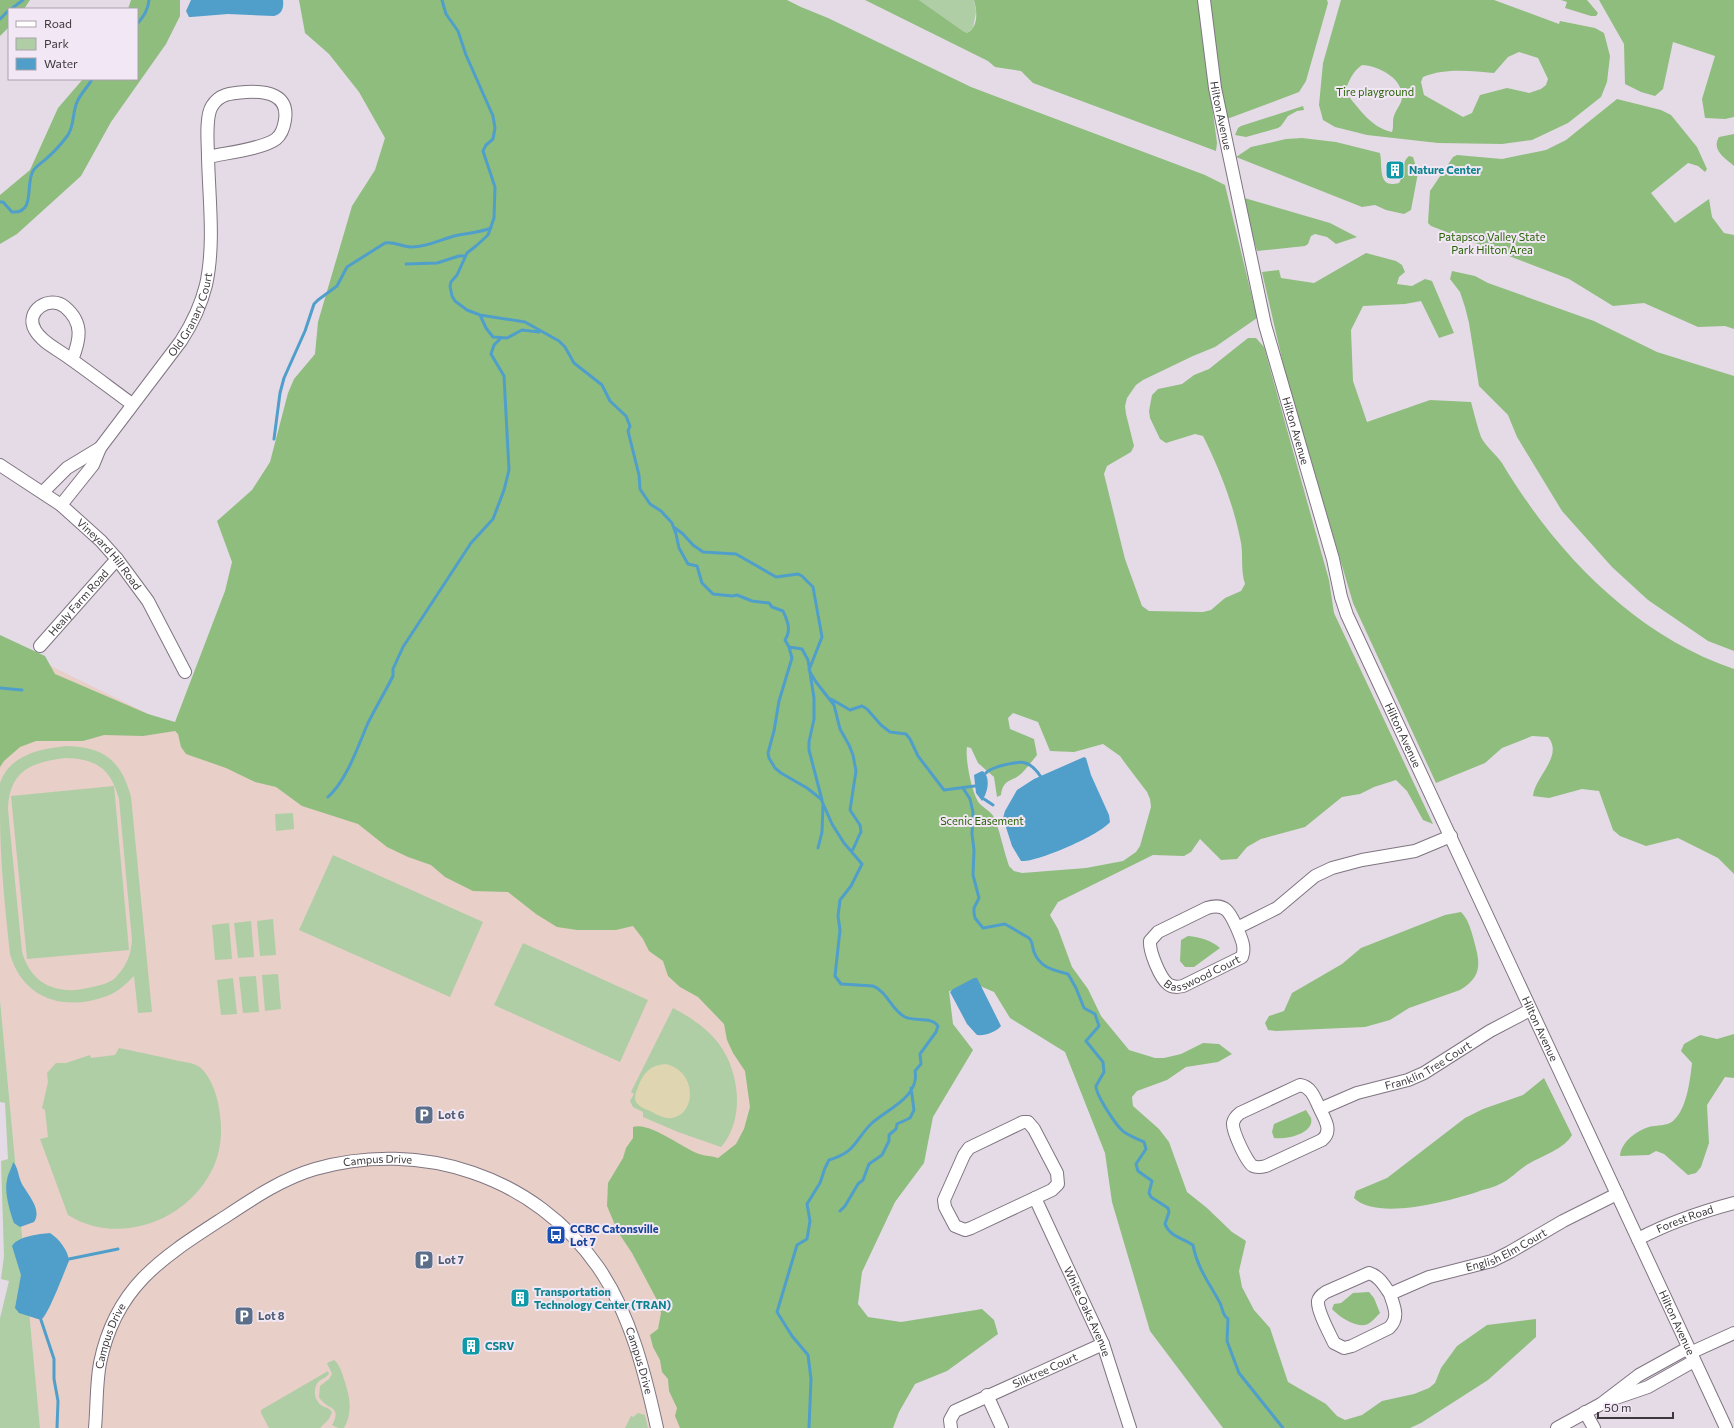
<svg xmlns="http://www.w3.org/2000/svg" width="1734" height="1428" viewBox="0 0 1734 1428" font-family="Commissioner,sans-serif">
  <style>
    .education { fill: #e8cfc8 }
    .green { fill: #afcea5; fill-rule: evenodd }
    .forest { fill: #8fbd7e; fill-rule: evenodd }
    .sand { fill: #dfd5b1 }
    .water { fill: #509fca }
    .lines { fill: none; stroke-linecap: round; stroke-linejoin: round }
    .stream { stroke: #509fca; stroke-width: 3 }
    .street-casing { stroke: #7f7581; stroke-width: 14 }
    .street { stroke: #fff; stroke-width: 12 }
    .labels { text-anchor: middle; stroke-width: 4; stroke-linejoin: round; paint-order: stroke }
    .park-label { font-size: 11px; fill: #296207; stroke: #f2e8f5 }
    .street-label { font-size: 11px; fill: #3d383d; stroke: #f2e8f5 }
    .culture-label { font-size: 11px; font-weight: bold; fill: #0d838f; stroke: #f2e8f5; text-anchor: start }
    .service-label { font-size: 11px; font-weight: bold; fill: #4e5e75; stroke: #f2e8f5; text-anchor: start }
    .transit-label { font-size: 11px; font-weight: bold; fill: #164399; stroke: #f2e8f5; text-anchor: start }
  </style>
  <rect width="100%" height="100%" fill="#e5dbe7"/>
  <path class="education" d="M47,664L177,728L735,789L794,1428H40L0,1000V741Z"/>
  <path class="green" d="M919,0H974L976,12L973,28L967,33L963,31Z
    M66,746C104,747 121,760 131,797L152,1012L138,1013L134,976C126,984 118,992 107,996C64,1012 23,999 10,954C5,907 0,860 0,813C0,804 0,791 0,783C10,754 41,749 66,746ZM66,758C97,759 111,769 119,799L132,940C131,954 127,965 117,976C111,983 101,985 92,987C59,996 32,986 22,952L8,810C9,770 32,762 66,758Z
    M114,786L129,950L27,959L11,796Z
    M293,813L294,829L276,831L275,814Z
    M333,855L483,922L450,997L299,930Z
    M273,919L276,955L260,956L257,921Z
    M251,921L254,957L238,958L234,923Z
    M229,923L232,959L215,960L212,925Z
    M523,943L648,1000L620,1062L494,1005Z
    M278,974L281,1009L265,1011L262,975Z
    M256,976L259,1012L243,1013L239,977Z
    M233,978L237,1014L221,1015L217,980Z
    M0,1000L40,1428H0V1318L9,1281L1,1279L4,1256L1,1161L8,1159L5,1103L0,1102Z
    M673,1008C690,1017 707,1028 719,1044C740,1072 745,1120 721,1147L678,1132L643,1117V1112L633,1107L630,1101L634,1094L631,1092Z
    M119,1048C138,1052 157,1056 175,1060C182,1062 190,1062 196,1065C206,1069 213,1085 216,1095C223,1120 224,1148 211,1172C185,1222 117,1246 68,1215L40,1139L48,1137L45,1110L42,1108L48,1082L47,1073L56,1063H66L90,1055L91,1058L115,1055Z
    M334,1360C339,1364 341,1370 343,1376C349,1394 354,1410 344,1428H338L332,1425C343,1405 326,1410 319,1397L320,1386L329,1379L332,1374L327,1363Z
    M328,1371L329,1374C326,1378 321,1379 318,1382C313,1389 314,1400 321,1405C325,1408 329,1407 332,1412L329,1419L320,1428H269L261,1413V1410Z
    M638,1413L645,1415L648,1428H625L631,1416L633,1417Z"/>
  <path class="forest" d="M0,0H30L24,9H9V27L0,36Z
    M131,0H180V16L166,44L111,122L81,176L17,234L0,244V195L30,170L58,108L83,79H137V9H128Z
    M299,0H787L801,7L828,18L971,87L1205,175L1225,185L1257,318L1215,347L1193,356L1143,380L1136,385L1127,398L1125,406L1126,414L1134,446L1131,452L1107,466L1104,474L1125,559L1142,606L1149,611L1203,612L1211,610L1225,598L1241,591L1245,584C1240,569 1244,553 1240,538C1233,503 1219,468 1203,436L1195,434L1166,443L1160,439L1150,418L1149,411L1152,395L1158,389L1182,384L1194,375L1209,369L1248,338H1256L1264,347L1329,580L1334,613L1433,824L1423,820L1407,791L1396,780L1374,787L1360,794L1342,797L1305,827L1261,839L1247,847L1237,859L1221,860L1200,839L1191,852L1184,856L1153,855L1058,902L1050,915L1058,929L1072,967L1088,989L1101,1016L1129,1050L1155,1058H1164L1181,1054L1203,1043L1219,1044L1232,1054L1218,1062L1186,1067L1167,1080L1137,1091L1132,1097L1133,1106L1159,1129L1169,1142L1187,1192L1207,1208L1232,1232L1246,1241L1239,1271L1242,1287L1254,1310L1270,1328L1288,1382L1326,1404L1337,1416L1345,1420L1362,1415L1382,1401L1414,1394L1429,1388L1435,1383L1441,1368L1457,1346L1487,1325L1536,1319V1337L1488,1380L1421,1423L1410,1428H1223L1150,1331L1112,1202L1105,1153L1065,1052L1010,1018L994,992L980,986L949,991L953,1024L973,1050L933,1117L924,1163L895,1202L862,1272L858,1304L868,1317L901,1322L982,1309L994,1320L998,1334L947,1371L915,1384L899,1412L893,1428H680L675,1416L677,1408L669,1391L668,1379L662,1372L660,1360L653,1347L650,1335L658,1329L661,1313L657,1300L632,1253L618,1232L607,1206L608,1183L623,1158L626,1148L633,1138V1127C650,1122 682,1148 699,1154C705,1156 712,1156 718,1158L736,1144L744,1129L750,1107L745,1071L733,1053L727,1040L724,1024L698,997L680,987L668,976L663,961L649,951L643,939L633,926L616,930H577L557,927L536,914L508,892L473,891L445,877L431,865L408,857L387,847L358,824L302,806L276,787L255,782L226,768L186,754L181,747L178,734L175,731L143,736L104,735L83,741H36L20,747L4,761L0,767V635L45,656L55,674L148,714L175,722L225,591L232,562L217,521L252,490L270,462L288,393L294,379L315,354L318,322L352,206L375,170L385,138L359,92L329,54L305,33ZM1013,713L1038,722L1050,751L1074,752L1103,744L1120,756L1125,763L1147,792L1150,799L1151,807L1140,846L1136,852L1123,861L1086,868L1022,873L1014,871L1009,866C1004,852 1001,836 996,822C993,812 986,810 980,804C972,795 965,759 967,747L971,748L978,763L994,777L997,797L1001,795C1003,778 1013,782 1022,773C1027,768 1032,761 1037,755L1034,739L1010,729L1008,718Z
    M865,0H919L963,31L967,33C979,27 977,11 974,0H1198L1217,143L1216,151L1033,83L1021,71L995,67L988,61Z
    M1210,0H1327L1328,3L1306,81L1299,92L1227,119L1218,71Z
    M1341,0H1494L1559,24L1560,21L1595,28L1604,33L1610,56L1607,82L1601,97L1568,123L1532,140L1502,144L1438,143L1367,135L1335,127L1323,120L1319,105L1323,63ZM1519,52L1538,58L1548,79L1546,85L1541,89L1529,93L1507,88L1480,95L1472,113L1463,117L1424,95L1421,82L1423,77C1446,68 1470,71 1494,73L1508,57ZM1362,65C1378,66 1401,77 1402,95C1403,103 1396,109 1394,116C1392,121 1394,126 1392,132C1371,128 1358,107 1345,92C1348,82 1353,71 1362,65Z
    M1561,0H1587L1598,13L1596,16H1591L1565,8L1567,2Z
    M1599,0H1734V117L1725,119L1705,118L1702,99L1715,56L1673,42L1663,89L1655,96L1641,92L1625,84L1624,44Z
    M1617,99L1661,110L1671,115L1697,147L1707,169L1705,172L1698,166L1688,163L1651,193L1675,223L1709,199L1712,217L1724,233L1734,235V329L1725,326L1698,327L1644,303L1613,306L1569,279L1431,226L1428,223L1430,191L1453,157L1457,155L1502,159L1546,150L1566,140Z
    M1303,106L1304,110L1297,111L1288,116L1281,126L1278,128L1246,137L1235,135L1238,128L1241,126Z
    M1734,134V166C1725,158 1711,150 1719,137Z
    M1302,138L1336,142L1380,153C1383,167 1377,189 1399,183C1406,173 1401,162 1409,156L1413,157L1418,173L1411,210L1404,214L1386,210L1375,205L1362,207L1236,157L1251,147L1286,139Z
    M1241,197L1330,223L1357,237L1336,244L1327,237L1315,234L1311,236L1308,244L1305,246L1257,251Z
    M1366,253L1396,261L1402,265L1405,272L1399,277L1397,284L1412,286L1425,279L1432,281L1454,333L1439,338L1421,301L1405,304L1363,306L1351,330L1353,381L1367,422L1430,400L1471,402C1474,413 1477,426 1481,437C1485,446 1496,454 1502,463C1555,552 1634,635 1734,669V874L1718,858L1678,838L1646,846L1620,836L1613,830L1599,791L1582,789L1549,798L1533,796C1535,776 1564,756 1548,737L1532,736L1525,739L1502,748L1485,763L1436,783L1353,603L1285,372L1262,272L1279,270L1281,278L1314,283Z
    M1452,271L1475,276L1488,283L1594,321L1657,352L1734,376V651L1708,641L1648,600L1612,567L1562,511L1517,437L1508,415L1479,386L1469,323L1465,307L1460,292L1450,279Z
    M1461,912C1468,919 1470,927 1473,937C1479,960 1485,975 1460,990L1409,1008L1390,1020L1365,1027L1276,1031L1268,1030L1265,1023L1269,1016L1284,1011L1292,993L1342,964L1361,948L1445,915Z
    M1188,936C1200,937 1211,940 1220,948L1194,967H1185L1180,961L1181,940Z
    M1734,1034V1078L1725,1077L1707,1105L1709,1143L1701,1167L1696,1173L1688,1175L1664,1154L1656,1151L1649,1155L1620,1156C1621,1142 1636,1131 1649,1127C1656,1125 1668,1126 1673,1121C1687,1109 1690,1080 1692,1063L1681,1051L1684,1044L1700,1035L1717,1039Z
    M1544,1078L1572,1135C1564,1149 1544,1155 1530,1163C1519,1169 1511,1179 1500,1184C1493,1188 1484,1189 1477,1192C1449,1201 1377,1221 1354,1198L1356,1191L1387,1178L1465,1118L1483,1109L1523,1095Z
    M1306,1110C1307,1112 1310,1116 1311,1118C1315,1134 1285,1140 1274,1138L1272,1132L1274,1124Z
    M1369,1292L1374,1298L1380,1313C1377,1316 1373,1321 1368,1324C1357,1329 1339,1317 1332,1309L1334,1304L1341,1303L1353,1293Z"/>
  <path class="sand" d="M666,1064C697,1071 697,1114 672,1118C665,1119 660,1116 654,1113C649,1110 639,1108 636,1102C634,1098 636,1091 638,1087C643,1073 650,1065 666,1064Z"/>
  <path class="water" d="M191,0H283C284,8 282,14 274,16L228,14L191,17H189L186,11Z
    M1084,757L1086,758L1091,775L1109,815L1110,822C1100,835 1036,863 1021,861L1012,846L1003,818L1005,811L1017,790L1034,779Z
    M982,771L984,772C991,780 987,793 982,801L976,793L974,775Z
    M974,978H977L1001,1026C996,1032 985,1036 977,1035L967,1024L950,992L953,989Z
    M13,1162C18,1167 18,1175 21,1182C26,1193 43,1209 34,1222L20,1227L14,1223C10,1212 4,1192 7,1180C8,1173 12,1168 13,1162Z
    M50,1233C59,1239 68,1250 69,1261C64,1272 49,1314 41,1320L19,1313L15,1308L21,1275L12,1246C18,1236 39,1234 50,1233Z"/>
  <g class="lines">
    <path class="stream" d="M442,0L446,14L458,31L466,55L493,116L495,128L493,139L486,145L483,151L495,187L494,218L488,235L476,246L467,253L457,275L451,282L450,286L452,296L455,301L467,310L480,315L525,322L559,341L565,347L574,363L602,385L610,401L626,416L630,426L628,431L639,475L640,489L650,504L661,511L672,523L676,534L679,548L688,564L697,566L702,583L713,594L732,596L737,595L752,601L769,603L772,607L783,611C787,620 792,630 785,640L789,647L792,658L779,701L774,731L768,753L769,758L775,768L781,773L807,788L821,799L832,824L844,843L862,864L851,886L840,900L838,916L840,930L835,976L841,984L873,986C888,992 891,1010 905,1017C915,1022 931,1016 938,1026L936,1032L920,1054L921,1064L915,1071C920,1096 888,1109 872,1123C855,1139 857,1152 829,1160L825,1168L820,1183L807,1204L810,1221L807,1239L797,1245L777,1312L792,1336L808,1355L811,1379L809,1428
      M11,9L23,0
      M0,19L9,10
      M137,24C144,16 148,10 149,0
      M0,202H3L12,212C36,214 25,184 33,171C36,166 43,162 47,158C54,152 62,143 68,135C75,124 72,111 78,100C82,92 88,87 92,79
      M406,264L437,263L459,256H465
      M480,315L486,328L493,337L507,338L522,330L539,332
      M274,439L280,393L284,378L305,331L314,304L318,300L337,286L347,267L385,243C394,241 402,247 412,247C427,247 440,240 454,236C466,233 479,233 491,228
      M675,528L683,534L693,545L703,552L736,554L776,577L798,574L802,576L813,587L822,637L809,670
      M789,647L802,649L808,660L814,698V719L809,742V750L822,800
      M810,672L816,682L834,705L840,729L849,745L853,755L856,771L850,810L860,825L861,832C857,839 856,844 852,851
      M0,688L22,690
      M831,699L850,710L862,706L867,709L881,725L890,732L906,734L910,739L918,756L944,790L975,786
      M986,773C989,769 995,768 1000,766C1019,761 1029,758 1041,777
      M963,788L970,799L973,812L972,834L974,850L973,875L979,898L974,908V913L975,918L983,928L1005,924L1029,938C1033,942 1032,947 1034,952C1040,968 1054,970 1068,974L1076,988L1084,1008L1095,1014L1099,1026L1086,1041L1103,1062L1104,1072L1096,1086C1096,1095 1116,1126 1124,1132C1130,1136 1137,1139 1144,1142L1146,1149L1136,1164L1138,1171L1152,1181L1149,1193L1151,1197L1168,1208L1169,1212L1165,1224C1170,1237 1183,1238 1193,1245C1197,1268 1210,1284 1220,1303C1223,1309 1222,1315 1228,1319L1227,1341L1239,1373L1283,1428
      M328,797C347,780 358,746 368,723C376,707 385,692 393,676V669L403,647L471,543L493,519L504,490L509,470L504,376L491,354L494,345L501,338
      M984,799L993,805
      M818,848L822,832L823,805
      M840,1211L845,1206L858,1184L863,1180L869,1164L882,1155L889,1141V1135L896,1129L897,1124L910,1118L914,1110L911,1088
      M69,1259L118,1249
      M41,1320L54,1359V1379L58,1401L57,1428"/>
    <defs>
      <g id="street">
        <path id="s1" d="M1204,0L1215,88L1265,325L1333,559L1341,597L1347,615L1726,1428"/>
        <path d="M72,360C80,340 84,323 65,307C50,294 24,311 35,330C41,341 55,348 65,355C88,371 110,388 132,404"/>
        <path id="s2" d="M0,465L61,505L101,541L117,559L148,601L185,672"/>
        <path d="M43,492L67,468L100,448"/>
        <path id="s3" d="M61,505L93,465L100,448L181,341C192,324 201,305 206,285C215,244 209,199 208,157C225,153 263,149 276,139C281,135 284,127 285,120C289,94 266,91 246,92C233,93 220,93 212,106C205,117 208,144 208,157"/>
        <path id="s4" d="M40,646L117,559"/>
        <path id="s5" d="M1237,928C1230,913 1226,902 1207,908L1158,932L1150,941C1149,951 1160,978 1168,984C1173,988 1178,987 1183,986L1242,957C1246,947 1241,938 1237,928L1277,908L1315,876L1332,868L1362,860L1415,851L1451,836"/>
        <path id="s6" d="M1320,1109C1315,1099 1312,1087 1300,1085L1240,1113C1236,1116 1234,1118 1233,1123C1232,1131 1247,1163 1253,1166C1257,1168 1262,1167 1266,1166L1322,1140C1333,1131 1325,1120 1320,1109L1357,1093L1408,1080L1424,1073L1490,1031L1530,1010"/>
        <path d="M1023,1122H1028L1034,1129L1057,1173L1058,1184L1052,1190L971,1228L965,1230L955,1226L945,1207L944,1200L964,1155L969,1148Z"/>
        <path id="s7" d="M1035,1198L1103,1344L1130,1428"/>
        <path id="s8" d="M1638,1239C1670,1222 1700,1212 1734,1203"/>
        <path id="s9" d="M1390,1294C1384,1285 1379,1276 1369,1273L1326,1292C1323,1294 1319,1296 1318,1301C1317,1311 1330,1334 1334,1343L1344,1348L1352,1346L1389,1328C1400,1318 1394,1306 1390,1294L1429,1277L1492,1261L1510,1252L1563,1221L1617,1194"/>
        <path d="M1690,1353L1734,1333"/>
        <path d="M987,1395L1002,1428"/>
        <path d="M1613,1399L1648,1387L1694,1361"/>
        <path d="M1585,1412L1594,1428"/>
        <path id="s10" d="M95,1428C97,1407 96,1384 100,1363C116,1284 165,1256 228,1215C255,1197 284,1178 315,1169C421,1139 535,1176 598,1267C630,1313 645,1373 657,1428"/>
        <path id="s11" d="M951,1428L950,1420L955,1411L1103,1344"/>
        <path d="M1557,1428L1601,1404L1639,1375L1688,1348"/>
      </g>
    </defs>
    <use href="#street" class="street-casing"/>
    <use href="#street" class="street"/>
  </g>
  <defs>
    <symbol id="building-square" viewBox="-11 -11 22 22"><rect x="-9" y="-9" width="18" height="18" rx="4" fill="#0f9aa8" stroke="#f2e8f5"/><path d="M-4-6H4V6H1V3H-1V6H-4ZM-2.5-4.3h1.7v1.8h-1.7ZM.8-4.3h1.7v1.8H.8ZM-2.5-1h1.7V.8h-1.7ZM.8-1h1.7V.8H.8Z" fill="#fff"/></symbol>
    <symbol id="parking-square" viewBox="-11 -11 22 22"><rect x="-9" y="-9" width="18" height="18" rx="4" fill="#5c6f8a" stroke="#f2e8f5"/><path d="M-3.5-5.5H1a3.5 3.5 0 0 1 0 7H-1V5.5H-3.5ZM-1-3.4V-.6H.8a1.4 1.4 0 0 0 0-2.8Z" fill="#fff"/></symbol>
    <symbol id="bus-square" viewBox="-11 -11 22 22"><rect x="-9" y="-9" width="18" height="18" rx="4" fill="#1a4fb4" stroke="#f2e8f5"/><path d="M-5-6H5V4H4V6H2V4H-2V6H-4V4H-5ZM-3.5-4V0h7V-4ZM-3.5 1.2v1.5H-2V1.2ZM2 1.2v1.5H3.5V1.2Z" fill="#fff"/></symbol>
  </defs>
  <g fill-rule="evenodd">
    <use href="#building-square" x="1384" y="159" width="22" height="22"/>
    <use href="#parking-square" x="413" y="1104" width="22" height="22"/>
    <use href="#bus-square" x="545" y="1224" width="22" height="22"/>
    <use href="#parking-square" x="413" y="1249" width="22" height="22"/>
    <use href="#building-square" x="509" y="1287" width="22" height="22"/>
    <use href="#parking-square" x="233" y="1305" width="22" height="22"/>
    <use href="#building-square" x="460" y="1335" width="22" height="22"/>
  </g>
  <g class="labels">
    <g class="park-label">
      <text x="1375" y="96">Tire playground</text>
      <text x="1492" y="241">Patapsco Valley State<tspan x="1492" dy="13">Park Hilton Area</tspan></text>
      <text x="982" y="825">Scenic Easement</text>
    </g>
    <g class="street-label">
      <text dy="4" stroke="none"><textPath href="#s1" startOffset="117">Hilton Avenue</textPath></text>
      <text dy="4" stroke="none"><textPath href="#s3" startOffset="232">Old Granary Court</textPath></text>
      <text dy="4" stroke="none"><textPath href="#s1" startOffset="441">Hilton Avenue</textPath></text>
      <text dy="4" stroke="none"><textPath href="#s2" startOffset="142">Vineyard Hill Road</textPath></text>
      <text dy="4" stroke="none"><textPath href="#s4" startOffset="58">Healy Farm Road</textPath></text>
      <text dy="4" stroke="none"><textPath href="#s1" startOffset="765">Hilton Avenue</textPath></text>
      <text dy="4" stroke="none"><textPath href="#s5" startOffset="193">Basswood Court</textPath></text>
      <text dy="4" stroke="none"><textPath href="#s1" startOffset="1089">Hilton Avenue</textPath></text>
      <text dy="4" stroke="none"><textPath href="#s6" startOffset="386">Franklin Tree Court</textPath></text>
      <text dy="4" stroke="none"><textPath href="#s10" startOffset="430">Campus Drive</textPath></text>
      <text dy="4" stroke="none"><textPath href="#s8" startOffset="51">Forest Road</textPath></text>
      <text dy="4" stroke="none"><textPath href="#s9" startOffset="357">English Elm Court</textPath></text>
      <text dy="4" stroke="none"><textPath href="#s7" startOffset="125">White Oaks Avenue</textPath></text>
      <text dy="4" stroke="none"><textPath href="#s1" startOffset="1413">Hilton Avenue</textPath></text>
      <text dy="4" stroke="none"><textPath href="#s10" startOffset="94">Campus Drive</textPath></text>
      <text dy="4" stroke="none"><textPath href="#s10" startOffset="789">Campus Drive</textPath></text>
      <text dy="4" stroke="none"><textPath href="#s11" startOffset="117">Silktree Court</textPath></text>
    </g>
    <g class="culture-label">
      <text x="1409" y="174">Nature Center</text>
      <text x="534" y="1296">Transportation<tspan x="534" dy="13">Technology Center (TRAN)</tspan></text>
      <text x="485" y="1350">CSRV</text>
    </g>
    <g class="service-label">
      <text x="438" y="1119">Lot 6</text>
      <text x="438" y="1264">Lot 7</text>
      <text x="258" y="1320">Lot 8</text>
    </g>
    <g class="transit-label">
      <text x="570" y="1233">CCBC Catonsville<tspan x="570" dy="13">Lot 7</tspan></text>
    </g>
  </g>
  <rect x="8" y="8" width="130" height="72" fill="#f2e8f5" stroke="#aaa2ab"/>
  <rect x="16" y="21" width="20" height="6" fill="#ffffff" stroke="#aaa2ab"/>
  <text x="44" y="28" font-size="12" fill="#3d383d">Road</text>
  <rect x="16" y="38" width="20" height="12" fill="#afcea5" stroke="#aaa2ab"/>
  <text x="44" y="48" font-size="12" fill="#3d383d">Park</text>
  <rect x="16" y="58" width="20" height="12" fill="#509fca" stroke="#aaa2ab"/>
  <text x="44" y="68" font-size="12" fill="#3d383d">Water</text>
  <path d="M1598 1412v6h75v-6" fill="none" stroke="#3d383d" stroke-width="2"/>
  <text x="1604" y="1412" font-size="12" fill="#3d383d" stroke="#f2e8f5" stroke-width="3" paint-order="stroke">50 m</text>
</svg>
